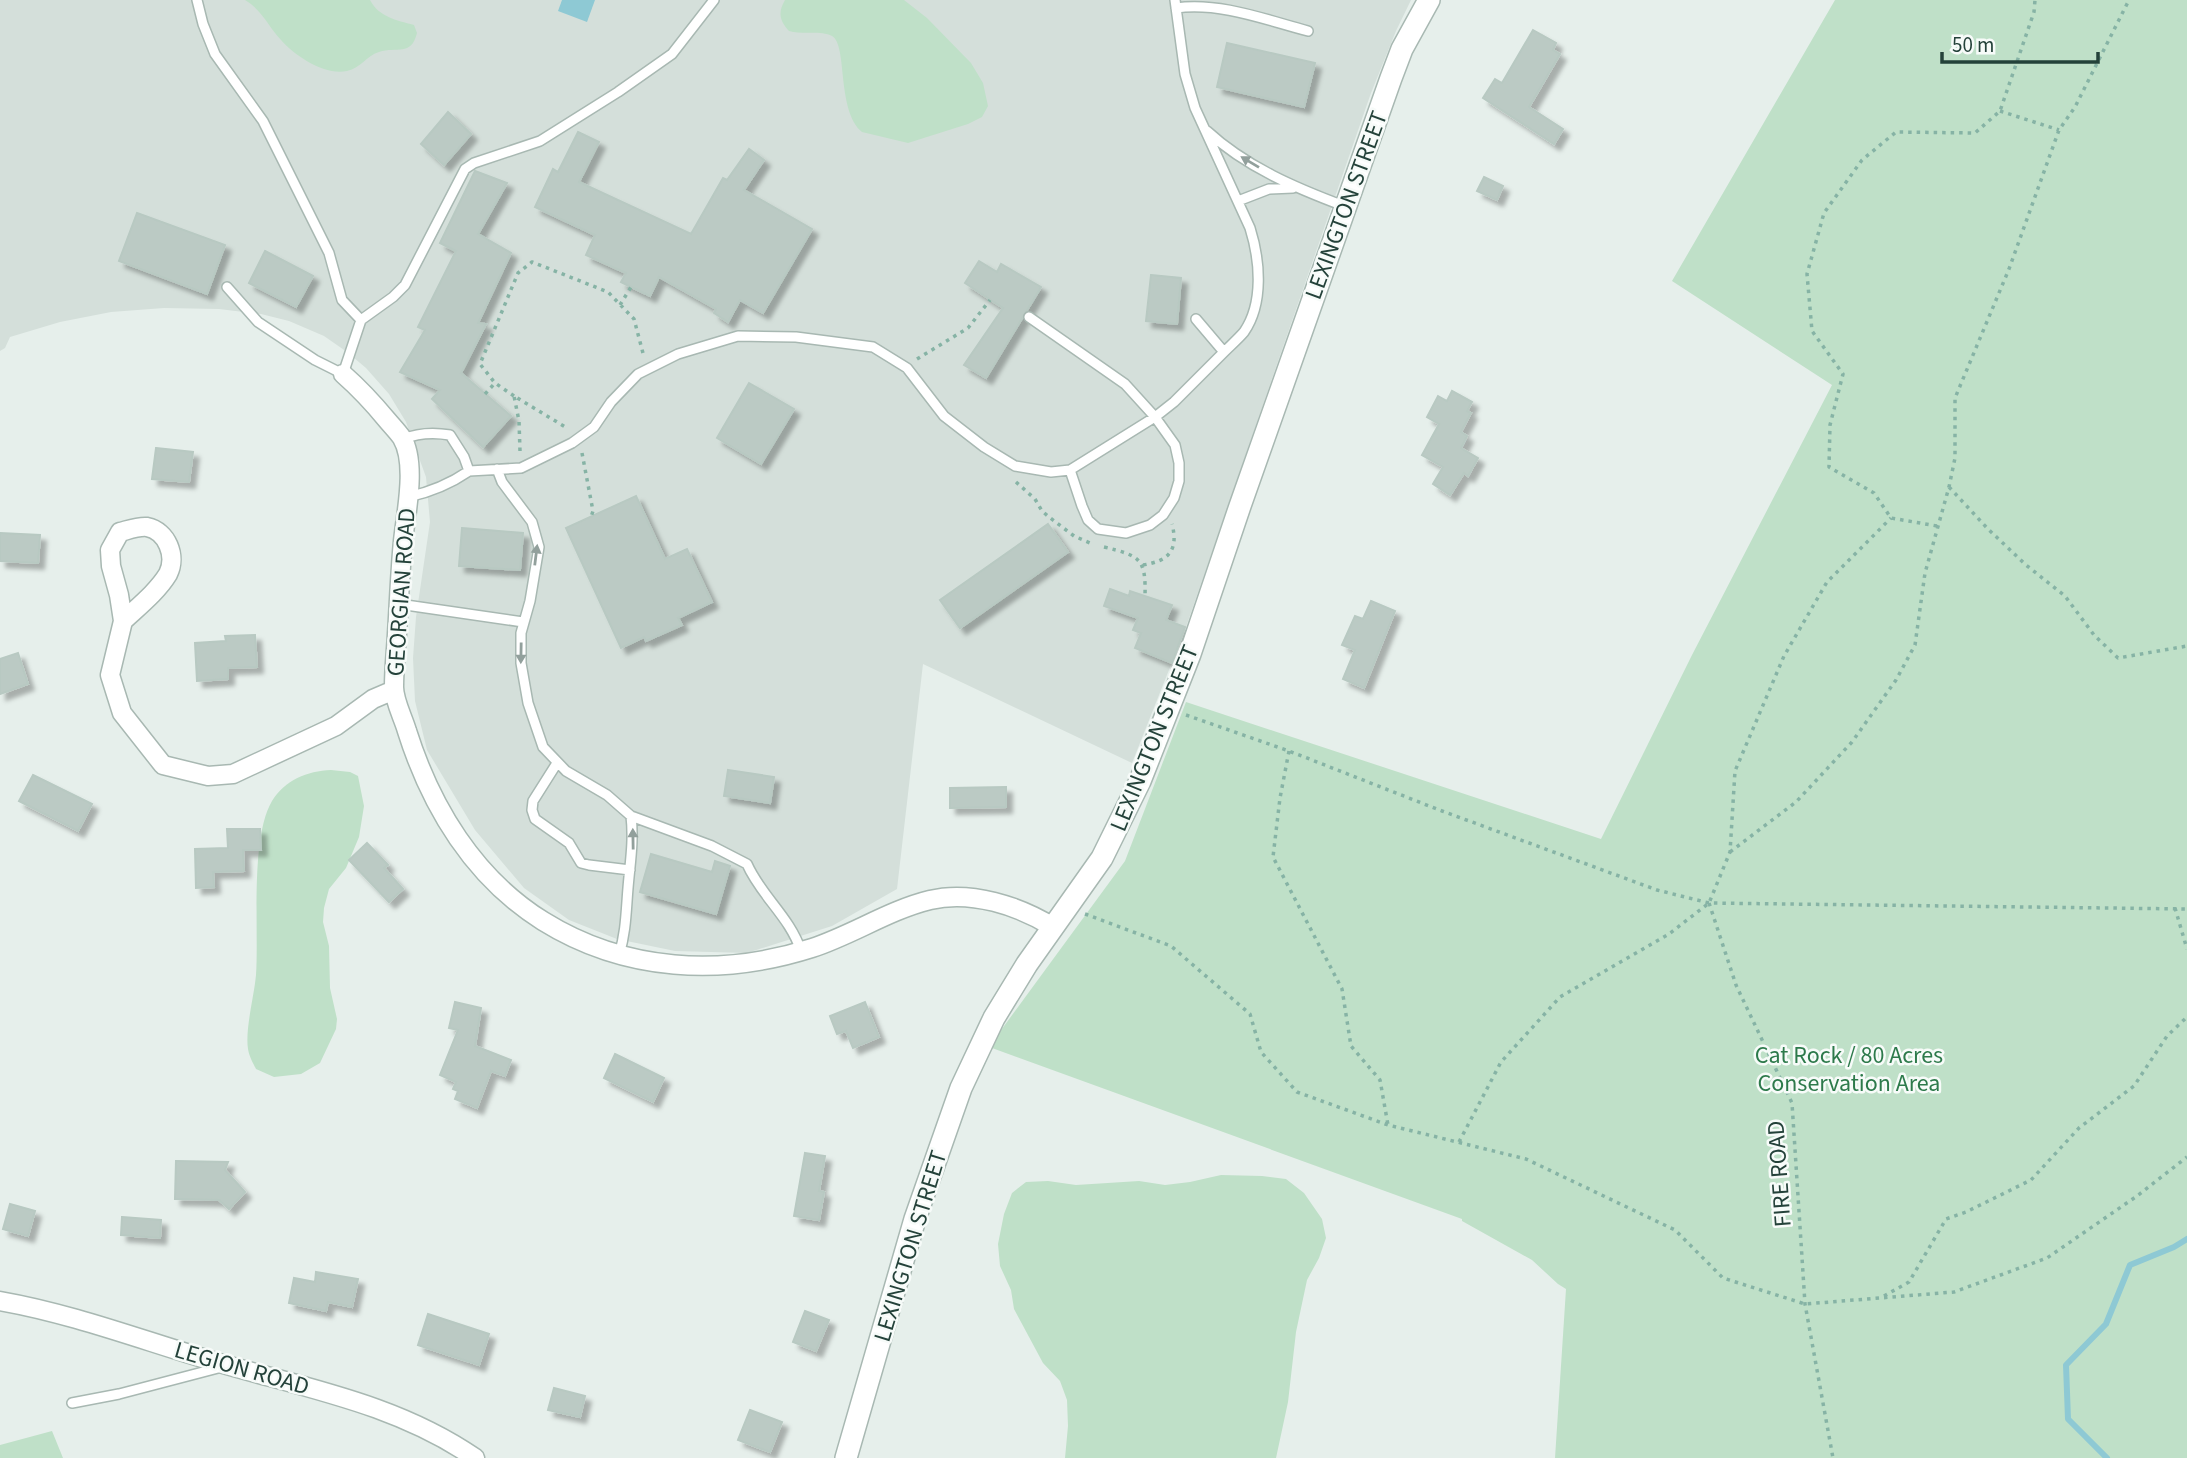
<svg xmlns="http://www.w3.org/2000/svg" width="2187" height="1458" viewBox="0 0 2187 1458" font-family="'Source Sans 3',sans-serif">
  <style>
    .built { fill: #d4dfda }
    .green { fill: #bfe0c8 }
    .water { fill: #8ec9d4 }
    .lines { fill: none; stroke-linecap: round; stroke-linejoin: round }
    .stream { stroke: #8ec9d4; stroke-width: 6 }
    .building { fill: #bbcac4; stroke: #b8c9c2; stroke-width: 2; filter: url(#shadow) }
    .service-casing { stroke: #a8b8b2; stroke-width: 12 }
    .minor-casing { stroke: #a8b8b2; stroke-width: 21 }
    .tertiary-casing { stroke: #a8b8b2; stroke-width: 24 }
    .path { stroke: #86b3a5; stroke-width: 3.5; stroke-dasharray: 3.5 5; stroke-linecap: butt }
    .service { stroke: #fff; stroke-width: 9 }
    .minor { stroke: #fff; stroke-width: 18 }
    .tertiary { stroke: #fff; stroke-width: 21 }
    .oneway { fill: #92a09c }
    .labels { text-anchor: middle; stroke-width: 5; stroke-linejoin: round; paint-order: stroke }
    .street-label { font-size: 24px; fill: #24423a; stroke: #f7fbf9 }
    .park-label { font-size: 24px; fill: #2d7a4b; stroke: #f7fbf9 }
  </style>
  <defs>
    <filter id="shadow"><feDropShadow dx="6" dy="6" stdDeviation="2" flood-color="#0004"/></filter>
  </defs>
  <rect width="100%" height="100%" fill="#e6efeb"/>
  <path class="built" d="M0,0H1411L1396,31L1371,93L1186,627L1132,763L923,664L897,889L832,926L747,953L675,951L617,939L569,920L524,888L475,830L427,750L415,701L413,658L416,617L430,522L426,477L406,422L389,394L366,368L347,352L324,336L289,321L261,314L219,309L164,308L111,312L60,322L10,337L5,348L0,351Z"/>
  <path class="green" d="M245,0H370C379,17 396,20 414,25L417,33C411,57 397,46 379,52C366,56 361,68 347,71C325,76 295,56 281,40C268,26 262,10 245,0Z
    M785,0H904L927,18L971,63L983,83L988,106L982,117L968,124L908,143L862,132C836,110 848,45 832,36C821,30 803,35 789,31C779,20 778,12 785,0Z
    M1835,0H2187V1458H1555L1566,1289L1558,1284L1532,1260L1462,1221V1219L992,1048L996,1037L1125,861L1186,702L1601,839L1692,655L1832,385L1672,281Z
    M331,770L350,772L358,776L364,806L359,837L346,868L329,889L324,908L323,922L329,946L330,988L337,1019L336,1029L320,1063L301,1074L274,1077L256,1069C253,1063 249,1056 248,1049C245,1029 254,997 256,975C259,930 250,838 272,801C285,780 307,771 331,770Z
    M1221,1175L1262,1176L1286,1179L1304,1193L1322,1219L1326,1238L1319,1258L1307,1280L1296,1332L1288,1402L1276,1458H1065L1068,1426L1067,1400L1060,1381L1043,1363L1014,1309L1011,1290L1000,1266L998,1244L1004,1214L1012,1193L1026,1182L1048,1181L1076,1185L1139,1181L1165,1185L1190,1182Z
    M52,1431L63,1458H0V1445Z"/>
  <path class="water" d="M562,0H595L587,22L558,11Z"/>
  <g class="lines">
    <path class="stream" d="M2107,1458L2068,1419L2066,1365L2106,1324L2130,1265L2174,1247L2187,1239"/>
  </g>
  <path class="building" d="M1533,30L1556,43L1553,50L1560,54L1529,107L1563,129L1554,144L1483,98L1495,79L1502,83Z
    M1227,43L1315,63L1304,107L1217,87Z
    M448,112L471,134L444,165L421,144Z
    M578,132L599,142L579,182L691,234L723,178L727,180L749,149L764,160L744,190L812,229L763,313L740,300L728,322L714,313L716,309L659,277L650,296L631,287L621,282L626,273L586,255L595,235L535,207L553,169L558,172Z
    M475,171L507,183L478,234L511,253L478,323L486,324L461,373L511,416L483,447L432,399L440,390L400,372L425,330L418,327L456,251L440,243Z
    M1484,177L1503,186L1497,200L1477,191Z
    M137,213L225,245L207,294L119,261Z
    M265,251L313,276L296,307L249,283Z
    M979,261L997,272L1001,264L1041,287L986,378L964,365L1003,308L965,283Z
    M1151,275L1181,278L1177,324L1146,321Z
    M749,383L794,409L761,464L717,438Z
    M1452,391L1472,402L1467,411L1471,413L1461,432L1467,436L1461,448L1478,458L1468,476L1464,473L1450,495L1433,484L1443,467L1422,455L1439,424L1427,417L1438,396L1447,401Z
    M156,448L193,452L189,482L152,479Z
    M636,496L665,559L687,549L712,602L678,618L682,625L646,641L644,637L621,648L566,528Z
    M1048,524L1068,552L960,628L940,600Z
    M462,528L523,533L520,570L459,566Z
    M0,533L40,535L38,563L0,561Z
    M1110,589L1129,596L1130,591L1172,605L1166,620L1185,627L1172,663L1135,648L1141,633L1133,630L1138,618L1104,606Z
    M1371,601L1395,611L1364,688L1343,679L1355,650L1342,645L1355,616L1363,619Z
    M255,635L257,667L228,668V679L197,681L195,643L226,641L225,636Z
    M18,653L28,684L0,694V659Z
    M728,770L774,777L770,803L724,796Z
    M33,775L92,804L78,831L19,801Z
    M1006,787V807L950,808V788Z
    M227,829H260L261,850H243L244,871L213,872L214,887L196,888L195,849L228,848Z
    M367,843L388,865L384,868L403,889L389,902L349,860Z
    M651,854L712,872L715,861L730,866L716,914L640,892Z
    M455,1002L481,1008L475,1046L511,1060L505,1076L491,1071L477,1108L455,1099L458,1091L453,1089L456,1082L440,1075L458,1030L449,1028Z
    M865,1002L879,1037L853,1048L846,1031L837,1034L830,1016Z
    M615,1054L664,1078L653,1102L604,1078Z
    M805,1153L825,1156L819,1191L824,1192L819,1220L794,1216Z
    M176,1161L228,1162L225,1170L245,1192L229,1209L219,1200L175,1199Z
    M10,1204L35,1211L28,1236L3,1229Z
    M122,1217L161,1220L160,1238L121,1235Z
    M316,1272L358,1279L352,1307L328,1302L326,1311L289,1303L294,1278L315,1282Z
    M805,1311L829,1320L816,1351L793,1342Z
    M428,1314L489,1334L479,1365L418,1345Z
    M554,1388L585,1396L580,1417L548,1410Z
    M750,1410L782,1422L770,1452L738,1440Z"/>
  <g class="lines">
    <defs>
      <path id="service" d="M197,0L203,24L215,54L263,121L329,253L342,300L361,320
        M1175,0L1185,74L1195,108L1250,228C1260,260 1264,303 1244,332C1238,339 1231,345 1224,352L1196,319
        M1176,8C1221,2 1266,20 1308,31
        M1207,131C1246,167 1296,188 1344,206
        M1238,201L1269,189L1293,188
        M227,287L258,322L315,360L343,374L361,320L393,297L405,285L465,169L474,163L540,141L618,92L672,54L714,0
        M1029,317L1125,384L1155,417L1175,445L1179,463V481L1174,498L1163,515L1150,525L1126,533L1098,529L1088,520L1082,506L1070,470
        M403,439C418,433 433,432 450,435L464,457L469,471L521,468L572,443L594,427L611,402L638,374L678,354L738,336L796,337L873,347L907,368L944,416L984,447L1015,466L1051,472L1070,470L1155,417L1174,402L1224,352
        M497,469L502,482L532,522L539,547L530,601L521,633V663L528,703L543,747L566,771L607,795L631,816L712,846L747,864C761,896 790,917 801,951
        M408,497C431,492 450,484 469,471
        M399,604L523,622
        M557,763L533,801L532,810L535,819L569,843L581,863L589,865L630,870
        M619,955C626,932 626,912 628,888C630,863 634,841 631,816
        M72,1403L119,1394L222,1367"/>
      <path id="minor" d="M343,374C360,389 373,403 387,420C392,426 398,432 402,438C417,463 406,513 403,541C400,572 399,603 397,634C396,652 394,669 394,687C394,701 403,717 407,731C431,807 474,878 543,921C625,972 721,977 812,948C852,935 889,910 930,900C971,890 1019,906 1053,927
        M123,621C138,607 157,592 168,574C177,556 167,531 147,527C139,526 128,530 120,532L110,550L111,566L119,595L123,621L110,675L122,713L163,765L208,776L233,774L336,726L373,699L394,690
        M0,1301C74,1314 144,1341 216,1362C305,1388 397,1404 475,1458"/>
      <path id="tertiary" d="M846,1458L915,1219L961,1088L994,1018L1027,964L1102,858L1140,781L1190,654L1240,506L1391,78L1402,49L1429,0"/>
    </defs>
    <use href="#service" class="service-casing"/>
    <use href="#minor" class="minor-casing"/>
    <use href="#tertiary" class="tertiary-casing"/>
    <path class="path" d="M2000,111L2059,130
      M620,305L631,287
      M917,359L968,328L990,300
      M485,394L495,383
      M514,396L495,383L480,364L518,273L532,262L608,292L634,319L644,357
      M520,451L519,421L514,396L567,428
      M582,453L593,511L591,517
      M1016,482L1035,499L1042,511L1049,517L1074,536L1090,543
      M1949,487L1988,529L2026,565L2065,596L2094,635L2118,658L2187,646
      M1937,526L1891,518L1874,493L1829,467L1830,425L1843,374L1812,331L1807,274L1824,213L1862,160L1896,132L1975,133L2000,111L2034,12L2035,0
      M1104,547C1140,556 1146,558 1145,596
      M1143,565C1168,561 1179,551 1172,524
      M1186,715L1289,751L1442,811L1657,890L1709,903L2187,909
      M1289,751L1280,798L1273,857L1342,989L1351,1046L1380,1080L1388,1125
      M1730,852L1796,802L1852,742L1896,680L1915,645L1925,573L1949,487L1955,458V398L2009,269L2059,130L2075,107L2129,0
      M1709,903L1736,985L1792,1103L1805,1304L1833,1458
      M2175,908L2187,949
      M1085,914L1171,946L1250,1014L1261,1052L1297,1092L1388,1125L1526,1159L1675,1230L1723,1278L1805,1304L1954,1292L2047,1258L2137,1196L2187,1157
      M1459,1142L1501,1062L1560,997L1669,934L1709,903L1730,852L1735,771L1784,656L1827,582L1891,518
      M1884,1296L1909,1282L1946,1219L1966,1212L2031,1180L2079,1128L2134,1086L2167,1036L2187,1017"/>
    <use href="#service" class="service"/>
    <use href="#minor" class="minor"/>
    <use href="#tertiary" class="tertiary"/>
  </g>
  <defs><path id="oneway-solid" d="M-6-.8H1V-3.2L6.5 0L1 3.2V.8H-6Z" transform="scale(1.75)"/></defs>
  <g class="oneway">
    <use href="#oneway-solid" transform="translate(1250 162) rotate(-149)"/>
    <use href="#oneway-solid" transform="translate(536 555) rotate(-83)"/>
    <use href="#oneway-solid" transform="translate(521 653) rotate(91)"/>
    <use href="#oneway-solid" transform="translate(633 839) rotate(-91)"/>
  </g>
  <g class="labels">
    <g class="street-label">
      <text transform="translate(1346 205) rotate(-70)" y="8">LEXINGTON STREET</text>
      <text transform="translate(401 592) rotate(-86)" y="8">GEORGIAN ROAD</text>
      <text transform="translate(1154 738) rotate(-68)" y="8">LEXINGTON STREET</text>
      <text transform="translate(1779 1174) rotate(-94)" y="8">FIRE ROAD</text>
      <text transform="translate(910 1246) rotate(-73)" y="8">LEXINGTON STREET</text>
      <text transform="translate(242 1368) rotate(16)" y="8">LEGION ROAD</text>
    </g>
    <g class="park-label">
      <text x="1849" y="1063">Cat Rock / 80 Acres<tspan x="1849" dy="28">Conservation Area</tspan></text>
    </g>
  </g>
  <path d="M1942 52v10h156v-10" fill="none" stroke="#24423a" stroke-width="3.5"/>
  <text x="1952" y="52" font-size="21" fill="#24423a" stroke="#f7fbf9" stroke-width="5" paint-order="stroke">50 m</text>
</svg>
